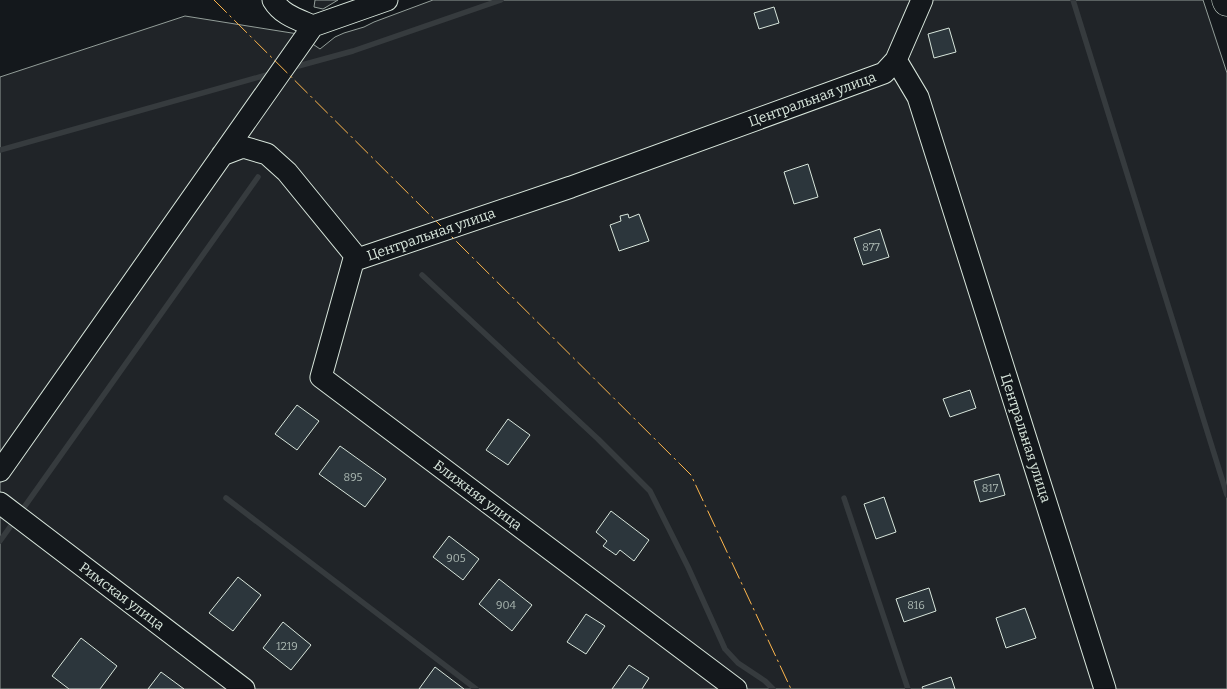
<svg xmlns="http://www.w3.org/2000/svg" width="1227" height="689" viewBox="0 0 1227 689" font-family="Bitter,serif">
  <style>
    .green { fill: #202428; stroke: #939e99 }
    .lines { fill: none; stroke-linecap: round; stroke-linejoin: round }
    .stream { stroke: #363b3e; stroke-width: 5.5 }
    .building { fill: #2c363c; stroke: #d8e6dc }
    .minor-casing { stroke: #d8e6dc; stroke-width: 23 }
    .major-casing { stroke: #d8e6dc; stroke-width: 29 }
    .minor { stroke: #14181c; stroke-width: 21 }
    .major { stroke: #14181c; stroke-width: 28 }
    .power { stroke: #ffb74d; stroke-width: 1; stroke-dasharray: 18 4 2.5 4; stroke-linecap: butt }
    .labels { text-anchor: middle; stroke-width: 4; stroke-linejoin: round; paint-order: stroke }
    .number-label { font-size: 11px; fill: #adbab4 }
    .street-label { font-size: 14px; fill: #d8e6dc; stroke: #14181c }
  </style>
  <rect width="100%" height="100%" fill="#14181c"/>
  <path class="green" d="M315,0H338L323,9L314,7Z
    M433,0H1203L1227,73V689H0V77L185,16L298,34L320,49L335,37L344,33L364,27L374,22Z"/>
  <g class="lines">
    <path class="stream" d="M1073,0L1227,495
      M291,68L353,51L501,0
      M0,150L270,74
      M422,275L598,439L650,491L688,567L725,649L738,663L765,681L773,689
      M226,498L476,689
      M844,498L908,689
      M20,513L258,177
      M0,541L15,520"/>
  </g>
  <path class="building" d="M774,7L779,23L759,29L754,13Z
    M949,28L956,52L934,58L928,34Z
    M808,164L818,197L794,204L784,172Z
    M628,214L629,218L639,214L649,241L619,251L610,225L621,221L620,216Z
    M880,229L889,257L863,265L854,238Z
    M970,390L976,408L950,417L943,399Z
    M297,405L319,421L297,450L275,434Z
    M508,419L530,435L508,465L486,450Z
    M340,446L386,479L365,507L319,474Z
    M999,474L1005,495L980,502L974,481Z
    M884,497L896,532L876,539L864,504Z
    M611,511L649,540L634,561L620,550L616,555L603,546L607,541L596,532Z
    M449,536L479,559L463,580L433,557Z
    M238,577L261,595L233,631L209,613Z
    M499,579L532,605L512,631L479,604Z
    M929,588L936,611L904,622L896,599Z
    M1025,608L1036,638L1006,648L996,618Z
    M586,614L605,626L586,654L567,642Z
    M283,622L311,645L291,670L263,648Z
    M81,638L117,666L100,689H69L52,676Z
    M629,665L649,678L642,689H612Z
    M435,667L464,689H419Z
    M161,672L184,689H148Z
    M951,677L955,689H923L922,687Z"/>
  <g class="lines">
    <defs>
      <path id="minor" d="M273,0C282,15 297,19 313,26
        M896,60L922,0
        M222,155L243,147L267,154L287,172L358,259L571,187L884,73L896,60L918,97L1105,689
        M355,255L321,377L736,689
        M0,471L313,26L387,0
        M0,503L244,689"/>
      <path id="major" d="M1226,0L1227,2"/>
    </defs>
    <use href="#minor" class="minor-casing"/>
    <use href="#major" class="major-casing"/>
    <use href="#minor" class="minor"/>
    <use href="#major" class="major"/>
    <path class="power" d="M214,0L691,475L791,689"/>
  </g>
  <g class="labels">
    <g class="number-label">
      <text x="871" y="251">877</text>
      <text x="353" y="481">895</text>
      <text x="990" y="492">817</text>
      <text x="456" y="562">905</text>
      <text x="506" y="609">904</text>
      <text x="916" y="609">816</text>
      <text x="287" y="650">1219</text>
    </g>
    <g class="street-label">
      <text transform="translate(812 99) rotate(-20)" y="5">Центральная улица</text>
      <text transform="translate(431 234) rotate(-19)" y="5">Центральная улица</text>
      <text transform="translate(1026 438) rotate(72)" y="5">Центральная улица</text>
      <text transform="translate(478 495) rotate(37)" y="5">Ближняя улица</text>
      <text transform="translate(122 596) rotate(37)" y="5">Римская улица</text>
    </g>
  </g>
</svg>
